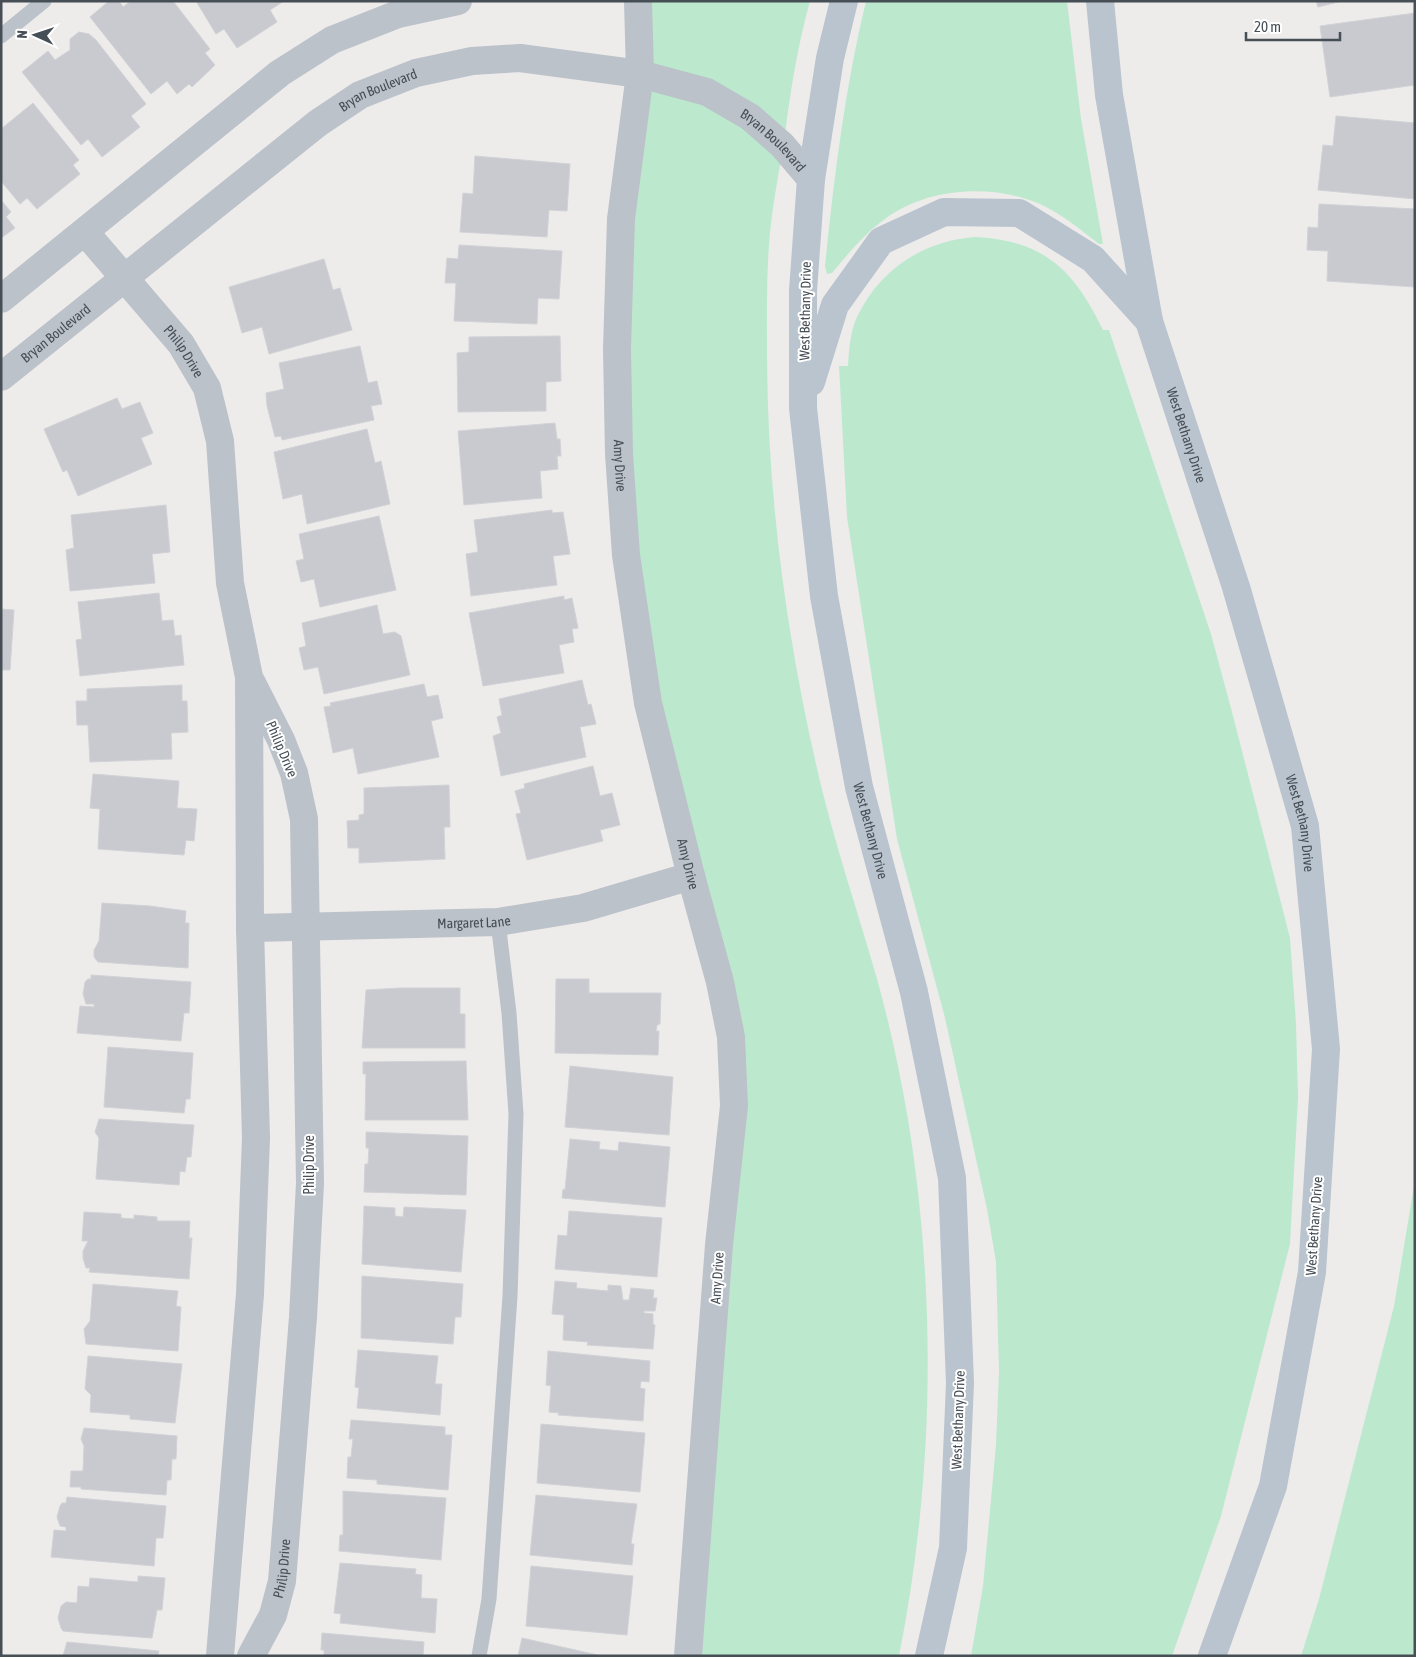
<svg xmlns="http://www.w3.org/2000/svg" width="1416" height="1657" viewBox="0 0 1416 1657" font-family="'Asap Condensed',sans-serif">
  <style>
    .green { fill: #bce9ce }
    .building { fill: #c9cad0; stroke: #d0d2d6 }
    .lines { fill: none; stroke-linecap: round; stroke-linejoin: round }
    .service { stroke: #bbc2c9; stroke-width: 15 }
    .minor { stroke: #bbc2c9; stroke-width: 28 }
    .tertiary { stroke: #bbc2c9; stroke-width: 28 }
    .secondary { stroke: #bac4ce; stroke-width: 28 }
    .labels { text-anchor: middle; stroke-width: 4; stroke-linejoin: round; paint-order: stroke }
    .street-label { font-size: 14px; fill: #464e56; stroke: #fff }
  </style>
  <rect width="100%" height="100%" fill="#eeebeb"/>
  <path class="green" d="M649,1H810C797,48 790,94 784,142C779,172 773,203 770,233C766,275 767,318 767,360C768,501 787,640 819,777C835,845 858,912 877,979C890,1025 900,1073 908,1119C937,1297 934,1480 899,1656H696L745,1077L657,699L627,468L626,283Z
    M866,1H1067L1081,119L1103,244H1099C1082,231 1066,217 1046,207C998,183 929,186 885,219C864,234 848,254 832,273L827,274L825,266C834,177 845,88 866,1Z
    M974,237C1044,240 1074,270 1103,330H1109L1211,634L1232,712L1290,938L1296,1023L1298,1098L1290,1244L1221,1516L1172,1656H971L983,1586L996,1445L999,1371L996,1262L987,1209L945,1018L897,839L847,517L839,366H848C849,350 850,332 857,317C879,270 923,241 974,237Z
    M1415,1180V1656H1301L1319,1599L1394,1306Z"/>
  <path class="building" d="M109,1H119L123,7L131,1H173L210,49L205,53L215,65L192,87L189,84L177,94L167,81L151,94L90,17Z
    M196,1H284L270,10L277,22L237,48L224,29L216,34Z
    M1316,1H1342L1318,7Z
    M1415,13V85L1330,97L1320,26Z
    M79,32L89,34L96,40L146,104L131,116L140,127L102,157L88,139L81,145L22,72L48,51L55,60L70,50V39Z
    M33,103L79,160L73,165L80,174L37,209L27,198L20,204L1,181V129Z
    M1336,116L1415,123V199L1318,190L1323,145L1333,146Z
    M475,156L570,164L567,211L549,210L547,237L460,232L463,193L473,194Z
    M1,200L11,212L6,217L15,228L1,238Z
    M1319,204L1415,209V287L1327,281L1328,251L1307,250L1308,227L1318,228Z
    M459,245L562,251L559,299L538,298L537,324L454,321L456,283H445L447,258L458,259Z
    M324,259L333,290L340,288L352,330L269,354L262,327L242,333L229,287Z
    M560,336L561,381L546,382V411L458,412L457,353L469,352V337Z
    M360,346L368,383L377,381L382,404L371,406L374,420L282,440L281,436L275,437L267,406L266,393L284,389L279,363Z
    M117,398L122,409L140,402L153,433L141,438L152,464L78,496L67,470L63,472L44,429Z
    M555,423L557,439H560L561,456H557L558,469L540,471L542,498L464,505L458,431Z
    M367,429L375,463L381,461L390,504L307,524L302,494L283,499L274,452Z
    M166,505L170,552L152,554L155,583L70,591L66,550L74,548L71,515Z
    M552,510V513L563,512L570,554L553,556L557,585L471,596L466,554L478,552L474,520Z
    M379,516L396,590L320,607L314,579L301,582L296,561L304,559L299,534Z
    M159,593L162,621L173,620L175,636L181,635L184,665L80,676L76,640L82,639L78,602Z
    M564,596V600L572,598L578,628L572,629L574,642L559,645L564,673L483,686L469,613Z
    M377,605L383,634L395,632L401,636L410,675L324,694L318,667L304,670L299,648L306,646L302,623Z
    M1,609L14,610L10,670H1Z
    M582,680L588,705L591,704L596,724L580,727L586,757L501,776L493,736L501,733L497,717L502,715L499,699Z
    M424,684L427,697L438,695L443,718L431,721L439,757L358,774L353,748L333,753L324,707L331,706L330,703Z
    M182,685V701H187L188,732L171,733L172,759L90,762L88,725H77L76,701H87V689Z
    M593,766L600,796L612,793L620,825L600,830L603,841L527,860L516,814L521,813L515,791L525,788L524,784Z
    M93,774L179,781L177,808L197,809L194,841L186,840L184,855L98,849L100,809L90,808Z
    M449,785L450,827H444L445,859L359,863V848H348L347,821L359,820V815L364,814V788Z
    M102,903L150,906L186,911L185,923H189L188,968L98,962L94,957V950L99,941Z
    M91,975L191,982L189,1013H184L181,1041L77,1033L80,1006L94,1007V1004H86L83,994L85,982L88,979H91Z
    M556,979H589V993H661L660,1024L657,1025L656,1031H659L658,1055L555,1053Z
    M400,988H460V1014H465V1048H362L366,990Z
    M108,1047L193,1053L190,1099H186L184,1113L104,1107Z
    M466,1061L468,1120H365L366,1074H363V1062Z
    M570,1066L673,1077L669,1135L565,1127Z
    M99,1119L194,1125L191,1157H187L185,1172L180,1171L179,1185L96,1179L99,1138L95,1132Z
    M366,1132L468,1136L466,1195L364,1192L365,1164H368L369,1148H366Z
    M570,1139L600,1142L599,1149L618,1151L619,1142L670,1147L665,1207L562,1198L563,1189L565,1190Z
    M364,1206L395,1208V1216L403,1217L404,1207L466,1210L461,1272L362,1264Z
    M569,1211L662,1218L657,1277L555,1269L558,1235L567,1236Z
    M84,1212L121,1214V1218L134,1219V1215L157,1217V1221H190L189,1238H192L189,1279L89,1272L90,1268H86L83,1258V1251L88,1241H82Z
    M362,1276L463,1284L461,1317H455L453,1344L361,1338Z
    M555,1281L577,1283L576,1288L608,1291V1285L621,1286L623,1300H629L631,1288L654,1290L653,1298H657L655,1311H644V1313L653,1314V1324L655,1325L653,1349L587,1345L588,1342L563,1340L564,1315L552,1314Z
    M93,1284L178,1291L176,1306L181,1307L178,1351L86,1344L84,1329L90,1321Z
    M358,1350L438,1356L435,1384H442L440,1415L357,1408L359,1388L355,1387Z
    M548,1351L650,1361L649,1382L641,1381L640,1388L645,1389L643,1421L558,1415L559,1413L549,1412L551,1386L546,1385Z
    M88,1356L182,1364L175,1423L130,1419V1415L90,1412L91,1395L85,1389Z
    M351,1420L445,1427V1435H452L448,1490L377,1484V1480L347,1478L348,1457H351L353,1439H349Z
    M541,1424L645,1433L640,1492L537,1483Z
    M84,1428L177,1436L176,1459H172L171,1480H167L166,1495L81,1489V1487H70L71,1471H83L84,1446L81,1439Z
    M343,1491L446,1498L441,1560L339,1551L340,1535H343Z
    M536,1495L637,1504L631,1544H634L632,1565L530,1555Z
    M67,1497L166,1506L163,1538H156L154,1566L51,1557L54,1530L66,1531V1527L60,1526L57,1517L60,1506L62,1503H66Z
    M340,1563L416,1569L415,1574L422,1575L421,1598L437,1599L435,1633L340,1623L341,1614L334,1613Z
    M531,1566L633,1576L627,1635L526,1626Z
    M138,1576L165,1578L162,1610H157L152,1638L84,1633L63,1631L61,1628L58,1618L61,1606L66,1602L77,1603L78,1586L89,1587L90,1578L138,1582Z
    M322,1633L424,1642L423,1656H324V1650H321Z
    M522,1638L602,1656H518Z
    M67,1642L159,1651L158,1656H63Z"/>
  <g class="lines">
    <path class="service" d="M1,36L44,1
      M479,1656L489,1599L510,1296L516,1114L509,1013L498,922"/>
    <g class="minor">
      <path id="s1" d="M638,1L640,74L621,219L617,349L619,454L626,555L648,703L691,876L720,982L731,1037L734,1106L719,1245L688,1656"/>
      <path id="s2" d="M85,232L181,344L207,388L220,441L230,583L249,677L250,928L256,1138L250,1294L220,1656"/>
      <path id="s3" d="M250,928L498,922L583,908L691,876"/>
      <path id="s4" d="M251,1656L273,1615L282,1581L303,1317L310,1183L304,819L294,773L281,740L252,683"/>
    </g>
    <g class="tertiary">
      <path d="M1,299L280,73L332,40L398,14L458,1"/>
      <path id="s5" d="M1,377L318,123L360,95L416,73L472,61L520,58L640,74L707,92L750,117L782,145L811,179"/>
    </g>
    <g class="secondary">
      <path id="s6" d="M844,1L830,58L811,179L803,291V408L824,596L859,787L914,992L952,1178L960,1383L953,1548L929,1656"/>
      <path id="s7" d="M1100,1L1109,95L1149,321L1236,587L1305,826L1326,1049L1312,1272L1273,1486L1212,1656"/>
      <path d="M811,382L835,305L881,241L944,212L1019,213L1093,259L1149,321"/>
    </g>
  </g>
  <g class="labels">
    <g class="street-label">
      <text dy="5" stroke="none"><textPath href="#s5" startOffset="475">Bryan Boulevard</textPath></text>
      <text dy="5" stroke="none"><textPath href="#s5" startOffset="895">Bryan Boulevard</textPath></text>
      <text transform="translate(805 311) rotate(-89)" y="5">West Bethany Drive</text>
      <text dy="5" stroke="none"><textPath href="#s5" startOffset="70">Bryan Boulevard</textPath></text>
      <text dy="5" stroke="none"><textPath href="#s2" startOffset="155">Philip Drive</textPath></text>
      <text dy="5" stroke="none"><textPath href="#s7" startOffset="444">West Bethany Drive</textPath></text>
      <text dy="5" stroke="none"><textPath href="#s1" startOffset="466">Amy Drive</textPath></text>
      <text transform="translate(282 749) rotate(67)" y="5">Philip Drive</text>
      <text dy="5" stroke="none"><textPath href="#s7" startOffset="849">West Bethany Drive</textPath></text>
      <text dy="5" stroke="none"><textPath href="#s6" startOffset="839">West Bethany Drive</textPath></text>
      <text dy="5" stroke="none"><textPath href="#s1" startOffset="871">Amy Drive</textPath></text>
      <text dy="5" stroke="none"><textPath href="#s3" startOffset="224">Margaret Lane</textPath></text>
      <text transform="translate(309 1165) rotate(-90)" y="5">Philip Drive</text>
      <text transform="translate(1314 1226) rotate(-86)" y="5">West Bethany Drive</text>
      <text transform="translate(717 1278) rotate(-86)" y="5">Amy Drive</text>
      <text transform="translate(958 1420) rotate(-88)" y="5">West Bethany Drive</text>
      <text dy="5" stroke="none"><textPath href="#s4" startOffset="94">Philip Drive</textPath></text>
    </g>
  </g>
  <rect width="1416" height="1657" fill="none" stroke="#464e56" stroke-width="5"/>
  <g transform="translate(35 35) rotate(273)" stroke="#ffffff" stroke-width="4" paint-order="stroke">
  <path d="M0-4L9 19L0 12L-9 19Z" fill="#464e56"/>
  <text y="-8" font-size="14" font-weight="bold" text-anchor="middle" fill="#464e56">N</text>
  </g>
  <path d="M1246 32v8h94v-8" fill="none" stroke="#464e56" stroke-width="2.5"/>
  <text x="1254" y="32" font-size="15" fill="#464e56" stroke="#ffffff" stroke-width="4" paint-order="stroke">20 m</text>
</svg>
